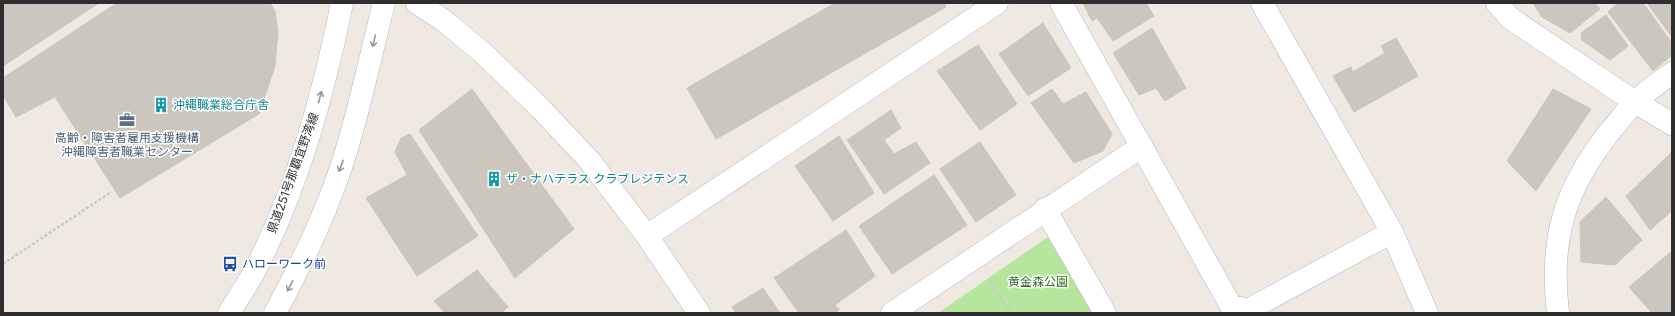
<svg xmlns="http://www.w3.org/2000/svg" width="1675" height="316" viewBox="0 0 1675 316" font-family="Inter,'Noto Sans JP',sans-serif">
  <style>
    .green { fill: #b6e59e }
    .building { fill: #cbc7bf; stroke: #cbc5ba }
    .lines { fill: none; stroke-linecap: round; stroke-linejoin: round }
    .minor-casing { stroke: #b4b7c1; stroke-width: 23 }
    .tertiary-casing { stroke: #b4b7c1; stroke-width: 23 }
    .secondary-casing { stroke: #b4b7c1; stroke-width: 23 }
    .path { stroke: #c9c9c9; stroke-width: 2.5; stroke-dasharray: 3 2; stroke-linecap: butt }
    .minor { stroke: #fff; stroke-width: 22 }
    .tertiary { stroke: #fff; stroke-width: 22 }
    .secondary { stroke: #fff; stroke-width: 22 }
    .oneway { stroke: #969696 }
    .labels { text-anchor: middle; stroke-width: 3; stroke-linejoin: round; paint-order: stroke }
    .culture-label { font-size: 12px; fill: #0d838f; stroke: #fff; text-anchor: start }
    .service-label { font-size: 12px; fill: #4e5e75; stroke: #fff }
    .street-label { font-size: 12px; fill: #2e2e2e; stroke: #fff }
    .transit-label { font-size: 12px; fill: #164399; stroke: #fff; text-anchor: start }
    .park-label { font-size: 12px; fill: #2c6e1b; stroke: #fff }
  </style>
  <rect width="100%" height="100%" fill="#efe9e1"/>
  <path class="green" d="M1048,237L1093,313H938Z"/>
  <path class="building" d="M3,3H99L3,66Z
    M117,3H270L275,11L278,32L275,66L259,114L120,198L55,97L16,117L3,95V78Z
    M835,3H944L946,7L716,139L687,88Z
    M1083,3H1146L1154,16L1113,41L1097,18L1092,21Z
    M1533,3H1595L1600,9L1570,33L1542,17Z
    M1618,3H1643L1672,43V55L1653,71L1608,12Z
    M1647,3H1672V37Z
    M1606,15L1628,46L1610,60L1582,40L1581,33Z
    M1043,23L1071,68L1028,96L999,54Z
    M1152,28L1186,88L1165,101L1156,88L1139,95L1113,53Z
    M1396,38L1418,76L1354,112L1333,76L1351,67L1353,72L1385,53L1381,46Z
    M978,45L1017,104L980,130L937,71Z
    M472,89L574,229L515,278L419,130Z
    M1052,89L1063,104L1086,92L1112,134L1103,151L1074,163L1031,103Z
    M1553,89L1591,109L1536,191L1507,161Z
    M891,110L901,128L884,140L894,154L916,142L930,163L884,194L847,140Z
    M410,134L478,236L417,276L366,198L407,175L395,152L401,138Z
    M839,136L874,193L833,221L795,166Z
    M980,142L1016,195L976,222L940,169Z
    M1672,152V211L1650,230L1626,196Z
    M934,175L967,225L892,274L859,226Z
    M1606,197L1642,240L1615,265L1581,262L1580,222Z
    M846,230L875,276L835,305L839,310L835,313H799L774,278Z
    M1672,251V313H1652L1629,287Z
    M477,270L508,307L501,313H445L434,301Z
    M763,288L780,313H736L732,307Z"/>
  <g class="lines">
    <defs>
      <path id="minor" d="M1061,3L1231,306L1248,310L1392,232
        M1262,3L1392,232L1427,313
        M1497,3L1510,18L1635,102L1672,124
        M1045,209L1105,313
        M647,236L997,3
        M892,313L1142,146
        M1558,313C1549,238 1565,187 1612,129C1620,120 1627,109 1636,101C1647,91 1660,82 1672,73"/>
      <path id="tertiary" d="M417,3L443,20L483,53L540,108L589,160L647,236L699,313"/>
      <path id="secondary" d="M229,313C238,298 248,284 256,268C298,187 324,93 342,3
        M275,313C304,259 331,204 348,145C362,98 372,50 384,3"/>
    </defs>
    <use href="#minor" class="minor-casing"/>
    <use href="#tertiary" class="tertiary-casing"/>
    <use href="#secondary" class="secondary-casing"/>
    <path class="path" d="M3,264L111,192
      M989,280L1011,313"/>
    <use href="#minor" class="minor"/>
    <use href="#tertiary" class="tertiary"/>
    <use href="#secondary" class="secondary"/>
  </g>
  <defs><path id="oneway-shaft" d="M-6 0H5M1.5-3L5.5 0L1.5 3" fill="none" stroke-width="1.6" stroke-linecap="round" stroke-linejoin="round"/></defs>
  <g class="oneway">
    <use href="#oneway-shaft" transform="translate(374 41) rotate(104)"/>
    <use href="#oneway-shaft" transform="translate(320 97) rotate(-75)"/>
    <use href="#oneway-shaft" transform="translate(341 166) rotate(110)"/>
    <use href="#oneway-shaft" transform="translate(290 286) rotate(118)"/>
  </g>
  <defs>
    <symbol id="building-bare" viewBox="-9 -9 18 18"><path d="M-4-6H4V6H1V3H-1V6H-4ZM-2.5-4.3h1.7v1.8h-1.7ZM.8-4.3h1.7v1.8H.8ZM-2.5-1h1.7V.8h-1.7ZM.8-1h1.7V.8H.8Z" fill="#0f9aa8" stroke="#fff" stroke-width="2.5" paint-order="stroke"/></symbol>
    <symbol id="office-bare" viewBox="-9 -9 18 18"><path d="M-6-3h4V-5.5h4V-3h4V5H-6ZM-1-4.5V-3h2v-1.5ZM-6 0V1H6V0Z" fill="#5c6f8a" stroke="#fff" stroke-width="2.5" paint-order="stroke"/></symbol>
    <symbol id="bus-bare" viewBox="-9 -9 18 18"><path d="M-5-6H5V4H4V6H2V4H-2V6H-4V4H-5ZM-3.5-4V0h7V-4ZM-3.5 1.2v1.5H-2V1.2ZM2 1.2v1.5H3.5V1.2Z" fill="#1a4fb4" stroke="#fff" stroke-width="2.5" paint-order="stroke"/></symbol>
  </defs>
  <g fill-rule="evenodd">
    <use href="#building-bare" x="150" y="94" width="22" height="22"/>
    <use href="#office-bare" x="116" y="109" width="22" height="22"/>
    <use href="#building-bare" x="483" y="168" width="22" height="22"/>
    <use href="#bus-bare" x="219" y="253" width="22" height="22"/>
  </g>
  <g class="labels">
    <g class="culture-label">
      <text x="173" y="109">沖縄職業総合庁舎</text>
      <text x="506" y="183">ザ・ナハテラス クラブレジテンス</text>
    </g>
    <g class="service-label">
      <text x="127" y="142">高齢・障害者雇用支援機構<tspan x="127" dy="14">沖縄障害者職業センター</tspan></text>
    </g>
    <g class="street-label">
      <text transform="translate(293 173) rotate(-70)" y="4">県道251号那覇宜野湾線</text>
    </g>
    <g class="transit-label">
      <text x="242" y="268">ハローワーク前</text>
    </g>
    <g class="park-label">
      <text x="1038" y="286">黄金森公園</text>
    </g>
  </g>
  <rect width="1675" height="316" fill="none" stroke="#2e2e2e" stroke-width="8"/>
</svg>
